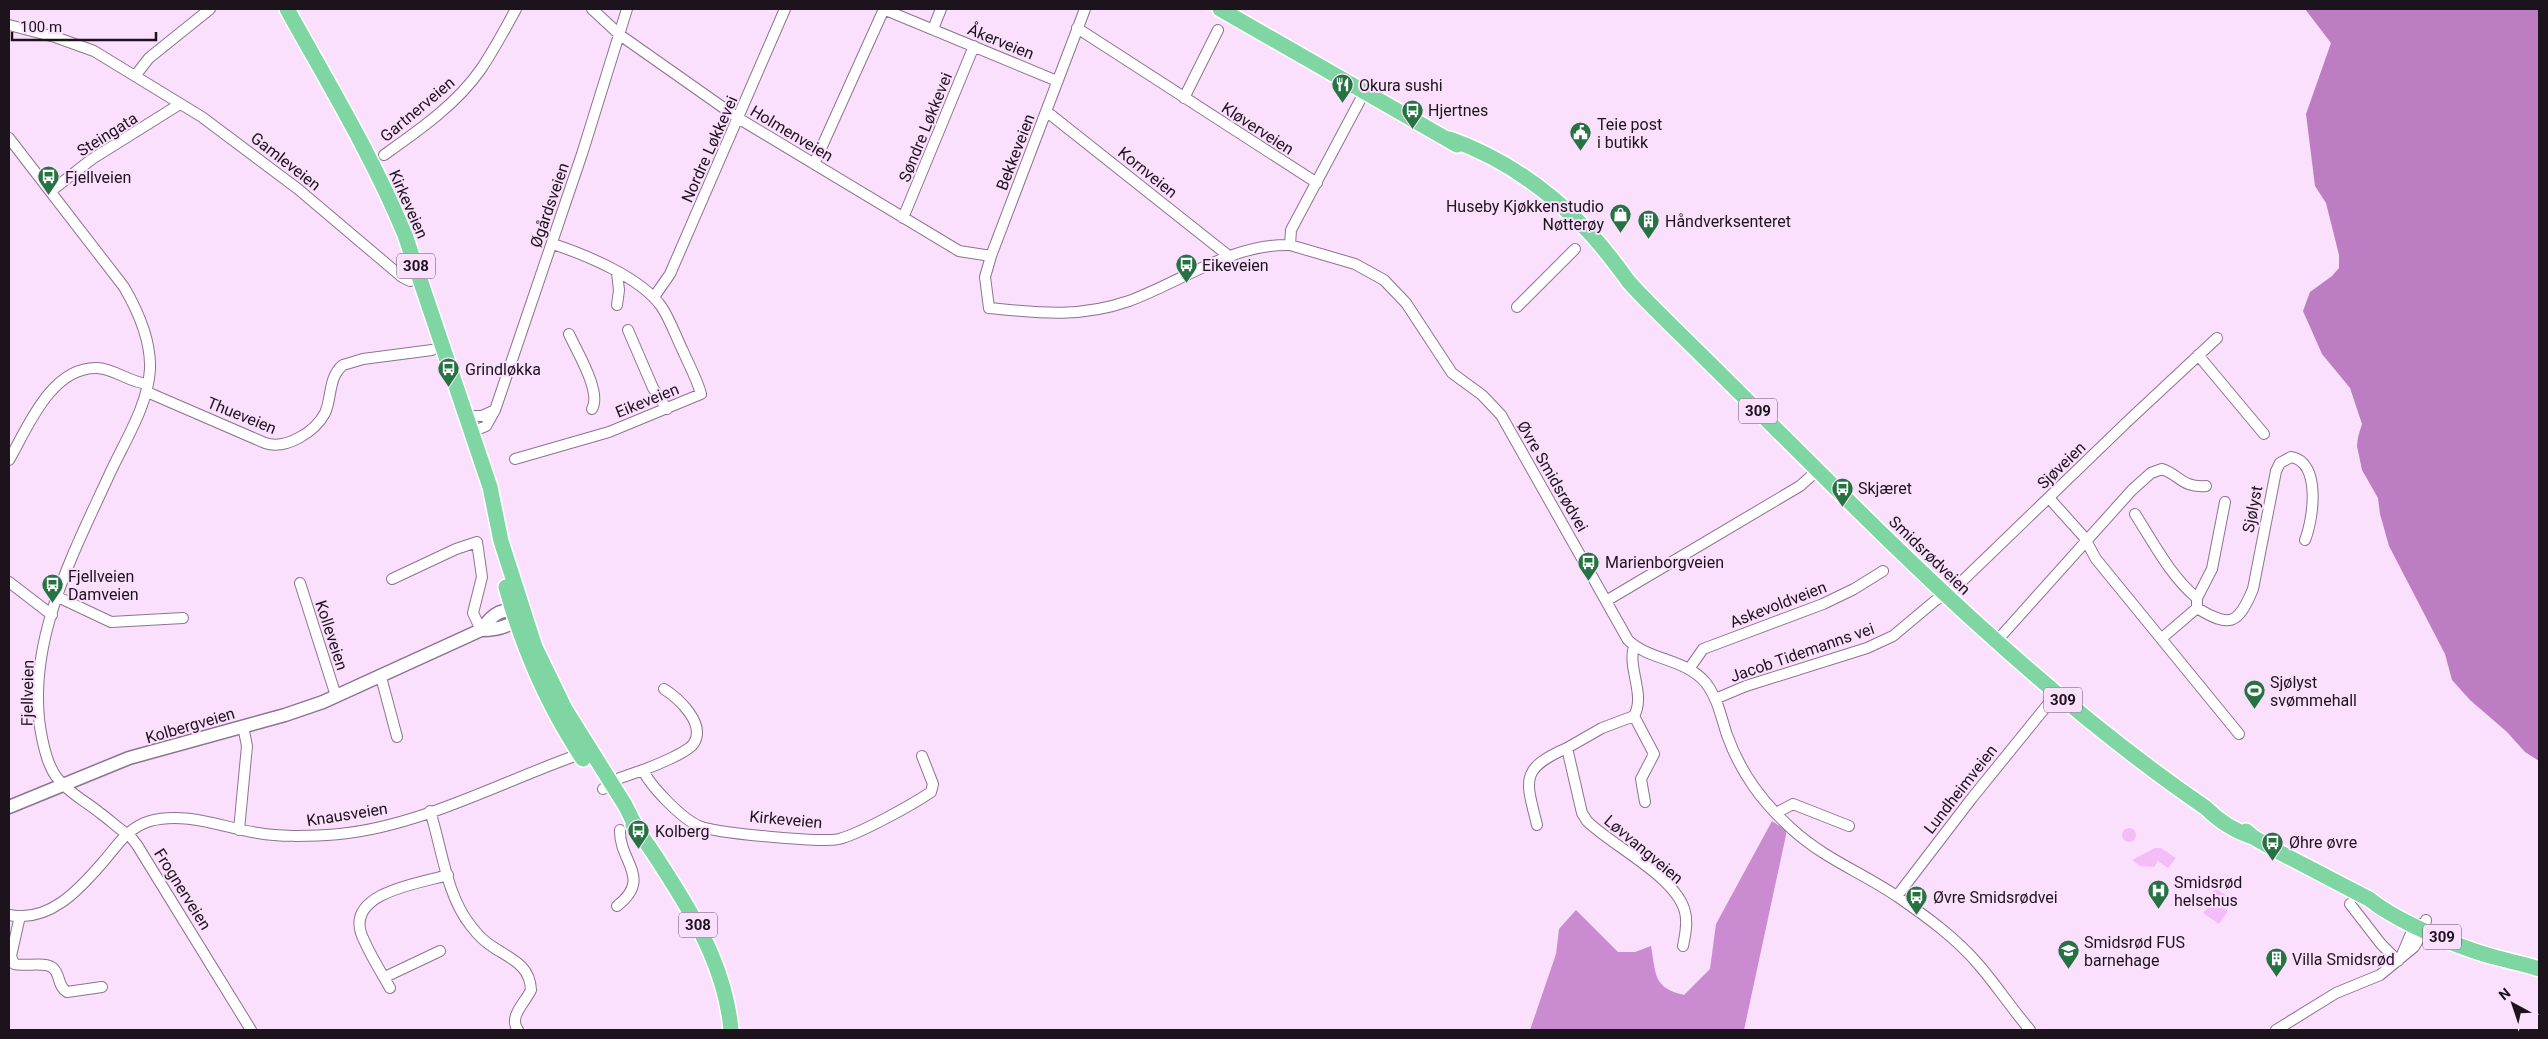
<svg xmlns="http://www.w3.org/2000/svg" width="2548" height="1039" viewBox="0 0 2548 1039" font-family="Roboto,sans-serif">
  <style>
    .green { fill: #f3bef8 }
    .forest { fill: #cb8bd1 }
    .water { fill: #bd7dc2 }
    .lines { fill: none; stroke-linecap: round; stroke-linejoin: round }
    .minor-casing { stroke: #8c748e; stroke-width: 12 }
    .tertiary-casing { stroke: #8c748e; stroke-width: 15 }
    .primary-casing { stroke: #fff; stroke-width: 18 }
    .minor { stroke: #fff; stroke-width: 10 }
    .tertiary { stroke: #fff; stroke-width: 12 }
    .primary { stroke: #7fd6a3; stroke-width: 15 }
    .labels { text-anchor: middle; stroke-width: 4; stroke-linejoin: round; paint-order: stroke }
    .shield { fill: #fbe0fd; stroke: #5f5060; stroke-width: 1 }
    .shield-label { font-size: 15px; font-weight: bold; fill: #1c131d }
    .street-label { font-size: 16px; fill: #1c131d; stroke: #fbe0fd }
    .poi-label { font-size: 16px; fill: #1c131d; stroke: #fbe0fd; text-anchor: start }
  </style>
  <rect width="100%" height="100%" fill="#fbe0fd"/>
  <path class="green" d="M2122 835a7 7 0 1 1 14 0a7 7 0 1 1-14 0Z
    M2155,848H2161L2176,858L2168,868L2158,861L2154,867L2140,866L2132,860Z
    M2215,888L2230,898V908L2211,894Z
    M2214,901L2228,911L2219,924L2203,913Z"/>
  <path class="forest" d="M1772,821L1786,830V835L1744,1030H1530L1556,954L1559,929L1576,910L1618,952H1635L1651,946C1656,974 1653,988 1684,995L1710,969L1716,924Z"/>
  <path class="water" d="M2305,9H2539V761L2525,752L2507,732L2470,700L2452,680L2445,654L2389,546L2380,514L2378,498L2362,470L2357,446L2358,437L2362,424L2350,388L2322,354L2303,311L2310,292L2332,276L2339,268V255L2326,203L2315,186L2306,114L2331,43Z"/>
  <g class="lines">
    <defs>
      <path id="minor" d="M592,9L620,35L738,118L959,251L991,256
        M883,9L1057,81
        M1085,9L991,256L985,277L989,308C1039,313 1080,318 1129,301C1181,282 1233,243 1290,245L1291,230L1365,91
        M9,25L55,37L94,51L202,117L298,189L402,277L410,281
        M1077,28L1317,183
        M933,29L941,9
        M135,76L149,58L210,9
        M1184,98L1218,30
        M1045,114L1051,115L1230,257
        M9,138L124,287C138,311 151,341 150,369C148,405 126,439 111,471C74,552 23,646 42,738C45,752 49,769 59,780C70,794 87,802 100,813C110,820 120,830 130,836L137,845L251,1030
        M384,155C418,131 457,104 481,69C494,50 505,29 516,9
        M814,164L884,9
        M51,191L92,159L180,104
        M903,218L974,46
        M1290,245L1355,264L1384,280L1406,303L1452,373L1482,395L1501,415L1628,640C1650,661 1685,658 1706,683C1718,699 1721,717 1727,735C1741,774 1763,803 1793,830C1825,859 1863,873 1898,897C1927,917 1956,938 1979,965C1997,986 2012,1009 2030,1030
        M617,273L619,290L617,305
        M654,297L670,274L785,9
        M1517,307L1575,249
        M628,330L653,388L667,409
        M569,334C577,352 602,392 592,409
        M2198,355L2264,434
        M147,392L265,443C286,450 315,432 325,413C332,398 328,377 343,365L363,359L432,350
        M467,416H482L495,410
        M472,432L486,426L495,410L582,154L627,9
        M515,459L609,432L701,394C697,379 689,365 683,351C676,337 670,319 661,306C640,277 586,255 553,244
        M9,460C28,427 51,367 97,368C113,368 130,383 148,384
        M2049,498L2084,537L2096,559L2239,734
        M2135,514C2153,542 2171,577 2197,598
        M392,579L456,549L477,542L482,577L473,613L481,630
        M9,582L52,615
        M300,583L336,696
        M58,597L111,622L183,618
        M1606,601L1800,486L1818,470
        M2197,608V598L2212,569L2225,502
        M2002,635L2132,490L2151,473L2162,469C2180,475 2182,488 2206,486
        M2162,638L2197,608C2230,628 2238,625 2253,589L2276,471L2280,463L2291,457C2322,462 2313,520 2305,540
        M1634,646C1627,668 1646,695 1634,716L1602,728L1567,748L1582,813L1587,821C1612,846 1677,877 1685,912C1688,923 1685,936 1683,946
        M1689,669L1703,649L1823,604L1854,589L1883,571
        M381,677L397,737
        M1715,699L1746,686L1867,648L1893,636L1936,600L1955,588L2128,421L2217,338
        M1634,716L1654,754L1641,779L1645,802
        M643,770C654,766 689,752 694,743C706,723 678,698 664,689
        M603,789L620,778L643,770C650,786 682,819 699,826C714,833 822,843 839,839C859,834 912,805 931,792L933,784L922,756
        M430,811C442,848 446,895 471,926C477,934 485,942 493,947C511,959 530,965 531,990C525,1003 508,1017 518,1030
        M1776,813L1793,804L1849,826
        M1537,825C1526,780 1519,769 1567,748
        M239,830L247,746L243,726
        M1897,896L1972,798L2049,703
        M2350,904L2381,944L2398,961
        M617,906C653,878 619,862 620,830
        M9,915C49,923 79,890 103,862C118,845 127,828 150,821C186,811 224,828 258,833C281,837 304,836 327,835C410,831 494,785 572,757
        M20,916L11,956L14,964C25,967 45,961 53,968C61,975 57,986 67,992L102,987
        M2401,957L2412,931L2419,924
        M385,977L440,951
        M390,988C380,970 368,952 361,933C348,892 421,883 448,875
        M2276,1030L2336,993L2380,975L2414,947L2424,930L2426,920"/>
      <path id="tertiary" d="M9,807L129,758L285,715L323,702L481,630C498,630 513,626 524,613C503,606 493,613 481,630"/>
      <path id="primary" d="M287,9C328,83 373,157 405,235L490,487L501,541L535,647L565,709L625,805L638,831
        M1220,9L1457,145
        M1450,139C1501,157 1548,190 1586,229C1602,245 1615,263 1629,282C1644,299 1661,315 1677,331C1847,497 2009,673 2206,808C2220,822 2234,831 2253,837
        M506,587C523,649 547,705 583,759
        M633,825C647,842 658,860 670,879C700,926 726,974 731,1030
        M2246,831L2253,837L2279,852L2369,899C2401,924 2466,951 2506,960C2517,963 2528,965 2539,969"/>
    </defs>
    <use href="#minor" class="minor-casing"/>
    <use href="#tertiary" class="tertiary-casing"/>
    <use href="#primary" class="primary-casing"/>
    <use href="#minor" class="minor"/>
    <use href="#tertiary" class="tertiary"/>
    <use href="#primary" class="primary"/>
  </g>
  <defs>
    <symbol id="restaurant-pin" viewBox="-11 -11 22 30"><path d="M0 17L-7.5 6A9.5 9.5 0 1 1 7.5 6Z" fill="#267342" stroke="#fbe0fd"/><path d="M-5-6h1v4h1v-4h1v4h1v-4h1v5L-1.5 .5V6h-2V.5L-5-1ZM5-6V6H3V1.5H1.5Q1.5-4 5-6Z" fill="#fff"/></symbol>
    <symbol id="bus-pin" viewBox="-11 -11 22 30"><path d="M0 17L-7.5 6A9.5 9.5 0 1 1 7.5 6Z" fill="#267342" stroke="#fbe0fd"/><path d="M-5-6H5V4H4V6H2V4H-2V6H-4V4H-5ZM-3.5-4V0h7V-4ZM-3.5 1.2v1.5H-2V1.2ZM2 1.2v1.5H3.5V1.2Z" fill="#fff"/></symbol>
    <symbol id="civic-pin" viewBox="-11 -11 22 30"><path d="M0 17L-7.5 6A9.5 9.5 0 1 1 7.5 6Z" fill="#267342" stroke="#fbe0fd"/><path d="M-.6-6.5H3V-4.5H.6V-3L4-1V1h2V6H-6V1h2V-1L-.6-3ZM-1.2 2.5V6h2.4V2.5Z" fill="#fff"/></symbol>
    <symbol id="shop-pin" viewBox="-11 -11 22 30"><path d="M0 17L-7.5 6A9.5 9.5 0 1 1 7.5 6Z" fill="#267342" stroke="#fbe0fd"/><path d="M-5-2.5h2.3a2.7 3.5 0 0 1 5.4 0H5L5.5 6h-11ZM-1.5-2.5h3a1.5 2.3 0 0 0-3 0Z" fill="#fff"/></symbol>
    <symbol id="building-pin" viewBox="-11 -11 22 30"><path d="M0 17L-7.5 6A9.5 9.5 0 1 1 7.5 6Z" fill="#267342" stroke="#fbe0fd"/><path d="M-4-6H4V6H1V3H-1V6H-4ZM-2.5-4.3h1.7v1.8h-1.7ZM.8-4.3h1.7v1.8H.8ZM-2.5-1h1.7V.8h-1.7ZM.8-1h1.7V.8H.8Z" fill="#fff"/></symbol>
    <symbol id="stadium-pin" viewBox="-11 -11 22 30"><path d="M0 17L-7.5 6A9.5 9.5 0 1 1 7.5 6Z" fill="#267342" stroke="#fbe0fd"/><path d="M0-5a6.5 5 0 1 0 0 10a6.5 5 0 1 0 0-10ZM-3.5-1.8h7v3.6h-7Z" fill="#fff"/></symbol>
    <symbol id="hospital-pin" viewBox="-11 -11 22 30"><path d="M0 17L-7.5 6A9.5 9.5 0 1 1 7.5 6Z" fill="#267342" stroke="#fbe0fd"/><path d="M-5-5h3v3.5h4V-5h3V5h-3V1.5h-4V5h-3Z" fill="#fff"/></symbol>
    <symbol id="school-pin" viewBox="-11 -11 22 30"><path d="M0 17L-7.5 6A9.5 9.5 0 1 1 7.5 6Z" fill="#267342" stroke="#fbe0fd"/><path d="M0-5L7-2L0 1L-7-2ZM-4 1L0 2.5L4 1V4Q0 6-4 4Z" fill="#fff"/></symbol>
  </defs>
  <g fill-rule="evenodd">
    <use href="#restaurant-pin" x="1330" y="72" width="25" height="34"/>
    <use href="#bus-pin" x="1400" y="98" width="25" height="34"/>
    <use href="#civic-pin" x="1568" y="120" width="25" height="34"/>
    <use href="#bus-pin" x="36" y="164" width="25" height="34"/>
    <use href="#shop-pin" x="1608" y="202" width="25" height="34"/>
    <use href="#building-pin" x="1636" y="208" width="25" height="34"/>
    <use href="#bus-pin" x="1174" y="252" width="25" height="34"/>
    <use href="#bus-pin" x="436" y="356" width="25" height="34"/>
    <use href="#bus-pin" x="1830" y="476" width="25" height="34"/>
    <use href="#bus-pin" x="1576" y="550" width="25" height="34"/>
    <use href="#bus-pin" x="40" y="572" width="25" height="34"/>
    <use href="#stadium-pin" x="2242" y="678" width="25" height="34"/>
    <use href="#bus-pin" x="626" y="818" width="25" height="34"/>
    <use href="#bus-pin" x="2260" y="830" width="25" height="34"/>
    <use href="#hospital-pin" x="2146" y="878" width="25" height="34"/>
    <use href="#bus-pin" x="1904" y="884" width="25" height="34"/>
    <use href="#school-pin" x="2056" y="938" width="25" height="34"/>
    <use href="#building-pin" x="2264" y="946" width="25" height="34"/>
  </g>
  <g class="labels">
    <g class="shield">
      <rect x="397" y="253.5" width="38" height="25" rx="4"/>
      <rect x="1739" y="398.5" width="38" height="25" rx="4"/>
      <rect x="2044" y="687.5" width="38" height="25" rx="4"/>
      <rect x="679" y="912.5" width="38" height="25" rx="4"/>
      <rect x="2423" y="924.5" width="38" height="25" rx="4"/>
    </g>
    <g class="shield-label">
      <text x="416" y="271">308</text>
      <text x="1758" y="416">309</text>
      <text x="2063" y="705">309</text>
      <text x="698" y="930">308</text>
      <text x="2442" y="942">309</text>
    </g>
    <g class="street-label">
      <text transform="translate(1001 41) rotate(22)" y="6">Åkerveien</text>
      <text transform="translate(417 109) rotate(-40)" y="6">Gartnerveien</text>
      <text transform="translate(925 127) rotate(-68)" y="6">Søndre Løkkevei</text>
      <text transform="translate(1258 128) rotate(33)" y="6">Kløverveien</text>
      <text transform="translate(792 133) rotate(31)" y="6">Holmenveien</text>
      <text transform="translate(107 134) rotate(-32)" y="6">Steingata</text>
      <text transform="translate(709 149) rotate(-66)" y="6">Nordre Løkkevei</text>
      <text transform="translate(1015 152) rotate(-69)" y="6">Bekkeveien</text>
      <text transform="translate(286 161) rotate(38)" y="6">Gamleveien</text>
      <text transform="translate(1148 172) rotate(39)" y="6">Kornveien</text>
      <text transform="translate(409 204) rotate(66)" y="6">Kirkeveien</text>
      <text transform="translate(549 205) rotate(-71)" y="6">Øgårdsveien</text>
      <text transform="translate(647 400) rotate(-22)" y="6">Eikeveien</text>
      <text transform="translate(242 415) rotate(22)" y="6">Thueveien</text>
      <text transform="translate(2061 465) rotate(-44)" y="6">Sjøveien</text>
      <text transform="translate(1553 476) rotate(60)" y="6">Øvre Smidsrødvei</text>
      <text transform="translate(2252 509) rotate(-79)" y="6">Sjølyst</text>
      <text transform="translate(1930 555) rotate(44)" y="6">Smidsrødveien</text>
      <text transform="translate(1778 604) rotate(-21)" y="6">Askevoldveien</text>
      <text transform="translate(332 635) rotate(72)" y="6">Kolleveien</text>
      <text transform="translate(1802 652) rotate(-19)" y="6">Jacob Tidemanns vei</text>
      <text transform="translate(27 693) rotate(-89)" y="6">Fjellveien</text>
      <text transform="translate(190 725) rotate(-16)" y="6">Kolbergveien</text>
      <text transform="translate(1960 789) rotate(-52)" y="6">Lundheimveien</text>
      <text transform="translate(347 814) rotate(-9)" y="6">Knausveien</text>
      <text transform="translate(786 819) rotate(5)" y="6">Kirkeveien</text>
      <text transform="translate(1644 849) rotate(40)" y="6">Løvvangveien</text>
      <text transform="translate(183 889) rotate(58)" y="6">Frognerveien</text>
    </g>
    <g class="poi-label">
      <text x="1359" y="91">Okura sushi</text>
      <text x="1428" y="116">Hjertnes</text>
      <text x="1597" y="130">Teie post<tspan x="1597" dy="18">i butikk</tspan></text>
      <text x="65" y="183">Fjellveien</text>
      <text x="1604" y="212" text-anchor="end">Huseby Kjøkkenstudio<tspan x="1604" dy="18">Nøtterøy</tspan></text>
      <text x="1665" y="227">Håndverksenteret</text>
      <text x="1202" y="271">Eikeveien</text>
      <text x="465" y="375">Grindløkka</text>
      <text x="1858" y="494">Skjæret</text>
      <text x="1605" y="568">Marienborgveien</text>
      <text x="68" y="582">Fjellveien<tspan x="68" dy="18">Damveien</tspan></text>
      <text x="2270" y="688">Sjølyst<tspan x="2270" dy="18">svømmehall</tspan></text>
      <text x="655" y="837">Kolberg</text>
      <text x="2289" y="848">Øhre øvre</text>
      <text x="2174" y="888">Smidsrød<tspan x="2174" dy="18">helsehus</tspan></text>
      <text x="1933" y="903">Øvre Smidsrødvei</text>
      <text x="2084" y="948">Smidsrød FUS<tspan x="2084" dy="18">barnehage</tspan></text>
      <text x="2292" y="965">Villa Smidsrød</text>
    </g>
  </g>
  <rect width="2548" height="1039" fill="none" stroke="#1c131d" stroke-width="20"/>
  <g transform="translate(2513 1004) rotate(320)" stroke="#fbe0fd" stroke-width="4" paint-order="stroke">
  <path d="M0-4L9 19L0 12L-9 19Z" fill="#1c131d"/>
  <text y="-8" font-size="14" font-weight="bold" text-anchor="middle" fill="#1c131d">N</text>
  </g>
  <path d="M12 32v8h144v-8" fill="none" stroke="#1c131d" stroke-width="2.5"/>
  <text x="20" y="32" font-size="15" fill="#1c131d" stroke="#fbe0fd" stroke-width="4" paint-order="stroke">100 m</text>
</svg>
